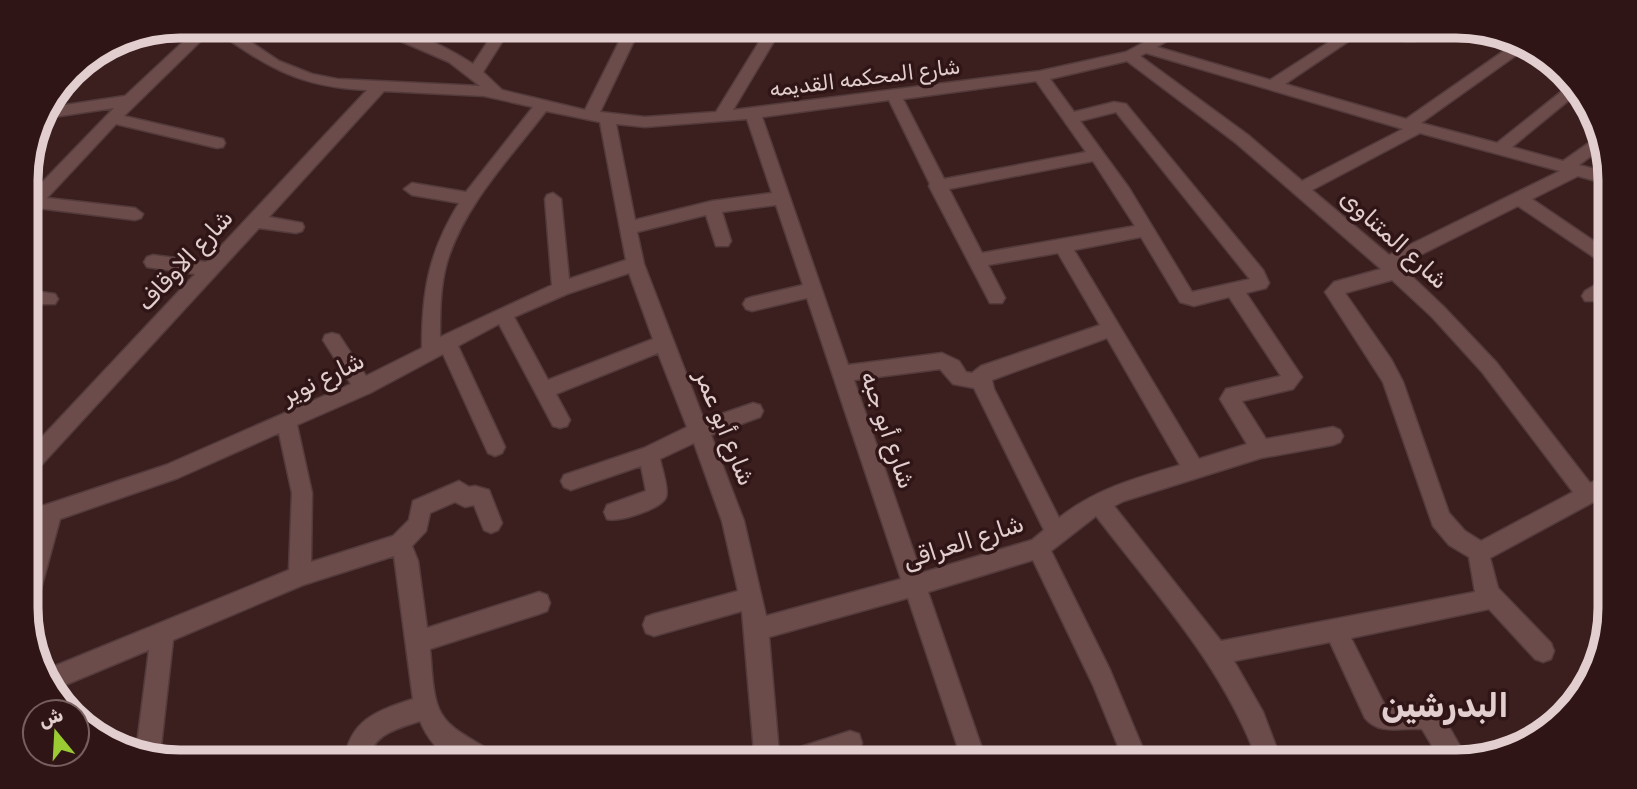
<svg xmlns="http://www.w3.org/2000/svg" width="1637" height="789" viewBox="0 0 1637 789" font-family="Rubik,Vazirmatn,sans-serif">
  <style>
    .lines { fill: none; stroke-linecap: round; stroke-linejoin: round }
    .minor-casing { stroke: #533b3c; stroke-width: 3 }
    .minor { fill: #6c4b4b; fill-rule: evenodd }
    .labels { text-anchor: middle; stroke-width: 7; stroke-linejoin: round; paint-order: stroke }
    .far-street-label { font-size: 21px; fill: #e2cece; stroke: #301516 }
    .street-label { font-size: 24px; fill: #e2cece; stroke: #301516 }
    .near-quarter-label { font-size: 33px; font-weight: bold; fill: #e2cece; stroke: #301516 }
    .rim { fill: none; stroke: #e2cece; stroke-width: 9 }
  </style>
  <rect width="100%" height="100%" fill="#3b1f1f"/>
  <g class="lines">
    <defs>
      <path id="minor" d="M200,26H227L279,61L312,74L337,79L480,86L449,62L366,26C404,26 442,44 473,64L498,26H512L483,72L502,90L585,110L627,26H641L600,112L645,117L716,112L769,26H783L733,110L1040,71L1126,52L1156,36L1134,26H1156L1167,30L1173,26H1191L1157,47L1270,80L1354,26H1371L1285,84L1406,119L1518,41L1529,46L1421,123L1497,143L1572,83L1580,91L1512,147L1563,161L1600,135L1604,146L1579,165L1610,173V185L1578,176L1532,199L1610,252V268L1518,206L1400,265L1444,307L1496,362L1590,483L1610,474V493L1490,558L1498,588L1551,643L1554,651L1551,659L1543,662L1535,659L1489,609L1351,638L1385,706C1422,704 1431,698 1452,732C1457,742 1464,751 1468,762H1442L1422,729C1401,727 1380,736 1365,718L1330,642L1234,661L1263,712L1282,762H1258C1225,669 1156,594 1096,516L1051,551L1110,670L1149,763H1125L1093,685L1033,560L928,592L987,763H963L908,598L769,637L779,754L850,731L859,734L862,743L859,752L826,763H755L742,611L654,636L646,633L643,625L646,617L654,614L738,591L722,521L694,443L660,459C662,470 669,488 666,497C662,509 617,523 607,519L604,512L607,505L646,491L641,466L571,490L564,487L561,481L564,475L644,448L687,427L658,353L556,394L570,420L567,426L560,428L553,426L499,324L458,346L505,447L502,453L495,456L488,453L443,354L370,393L297,425L312,493L311,562L393,536L409,520L413,501L459,481L469,487L475,486L489,490L502,523L498,530L491,533L484,530L474,505L465,507L455,502L430,513L426,531L412,546L418,561L427,628L539,592L547,595L550,603L547,611L539,614L430,649C432,668 432,693 439,709C452,738 491,742 499,763C461,763 437,761 420,721C396,729 371,734 368,763H344C349,720 376,711 413,699L394,556L303,585L173,640L160,755L159,758L136,752L149,650L53,690L45,670L289,570L292,493L279,433L178,478L60,519L39,596L36,604L28,607L27,560L37,527L27,530V511L166,465L351,384L323,340L325,335L332,333L339,335L366,376L422,348C422,290 429,252 459,203L412,195L404,189L412,183L466,192L533,107L484,96L384,91L269,217L302,223L304,227L302,231L296,233L259,228L34,473L27,476V453L195,274L147,267L144,262L147,257L153,255L206,262L367,90C298,87 268,67 213,29L124,116L223,139L225,143L223,147L217,148L116,124L47,198L135,208L143,214L141,218L135,220L37,208L27,215V198L114,108L40,119L45,108L125,96ZM1146,53L1403,129L1302,181L1248,135L1140,56ZM1127,61L1236,143L1381,269L1334,282L1325,292L1383,382L1433,526L1449,545L1469,557L1475,592L1221,641L1114,506L1124,501L1261,458L1333,445L1340,442L1343,436L1340,430L1333,427L1266,439L1242,401L1293,389L1302,377L1246,293L1266,288L1269,283L1263,270L1126,104L1114,102L1074,112L1050,79ZM1036,81L1086,152L944,179L903,99ZM889,100L930,184L929,186L990,303H1002L1005,298L988,265L1058,253L1100,325L981,366L972,373L966,372L959,361L942,353L848,365L762,117ZM546,111L600,122L626,260L569,279L561,199L553,193L547,195L545,199L552,285L440,337C440,313 440,286 447,262C465,204 510,158 546,111ZM1116,112L1249,278L1250,279L1192,292L1129,188L1080,121ZM747,119L772,193L712,201L635,220L616,124L645,127ZM1420,133L1560,171L1389,255L1312,190ZM1093,161L1135,226L982,253L949,189ZM776,205L803,285L752,297L746,299L743,304L746,309L752,311L807,298L901,579L766,616L744,521L711,435L760,417L763,411L760,405L753,403L704,420L644,264L637,232L706,215L716,246H728L731,241L722,212ZM1141,237L1180,302L1194,306L1229,297L1281,376L1226,389L1220,399L1247,444L1199,459L1074,250ZM629,273L653,339L548,380L514,317L567,294ZM1392,280L1432,317L1482,372L1573,492L1481,541L1465,531L1449,513L1403,382L1391,359L1345,293ZM1107,338L1180,465C1136,478 1095,489 1059,518L994,389L992,380ZM940,369L953,384L974,388L1044,530L1032,540L921,573L854,380Z
        M1380,26H1398L1417,38L1415,41H1405Z
        M1610,276V292L1597,301H1585L1582,296L1585,291Z
        M27,290L55,294L58,299L55,304H27Z"/>
    </defs>
    <use href="#minor" class="minor-casing"/>
    <use href="#minor" class="minor"/>
  </g>
  <g class="labels">
    <g class="far-street-label">
      <text transform="translate(865 78) rotate(-7)" y="7">شارع المحكمه القديمه</text>
    </g>
    <g class="street-label">
      <text transform="translate(1394 239) rotate(42)" y="8">شارع المتناوى</text>
      <text transform="translate(185 260) rotate(-47)" y="8">شارع الاوقاف</text>
      <text transform="translate(323 378) rotate(-26)" y="8">شارع نوير</text>
      <text transform="translate(725 428) rotate(68)" y="8">شارع أبو عمر</text>
      <text transform="translate(888 430) rotate(71)" y="8">شارع أبو جبه</text>
      <text transform="translate(963 542) rotate(-18)" y="8">شارع العراقى</text>
    </g>
    <g class="near-quarter-label">
      <text x="1445" y="717">البدرشين</text>
    </g>
  </g>
  <path d="M0 0H1637V789H0ZM180 38H1456A142 142 0 0 1 1598 180V608A142 142 0 0 1 1456 750H180A142 142 0 0 1 38 608V180A142 142 0 0 1 180 38Z" fill="#301516" fill-rule="evenodd"/>
  <path class="rim" d="M180 38H1456A142 142 0 0 1 1598 180V608A142 142 0 0 1 1456 750H180A142 142 0 0 1 38 608V180A142 142 0 0 1 180 38Z"/>
  <g transform="translate(56 733) rotate(342)"><circle r="33" fill="#301516" stroke="#775f60" stroke-width="2"/>
  <path d="M0-5L12 26L0 18L-12 26Z" fill="#9bcb33"/>
  <text y="-10" font-size="19" font-weight="bold" text-anchor="middle" fill="#e2cece">ش</text>
  </g>
</svg>
